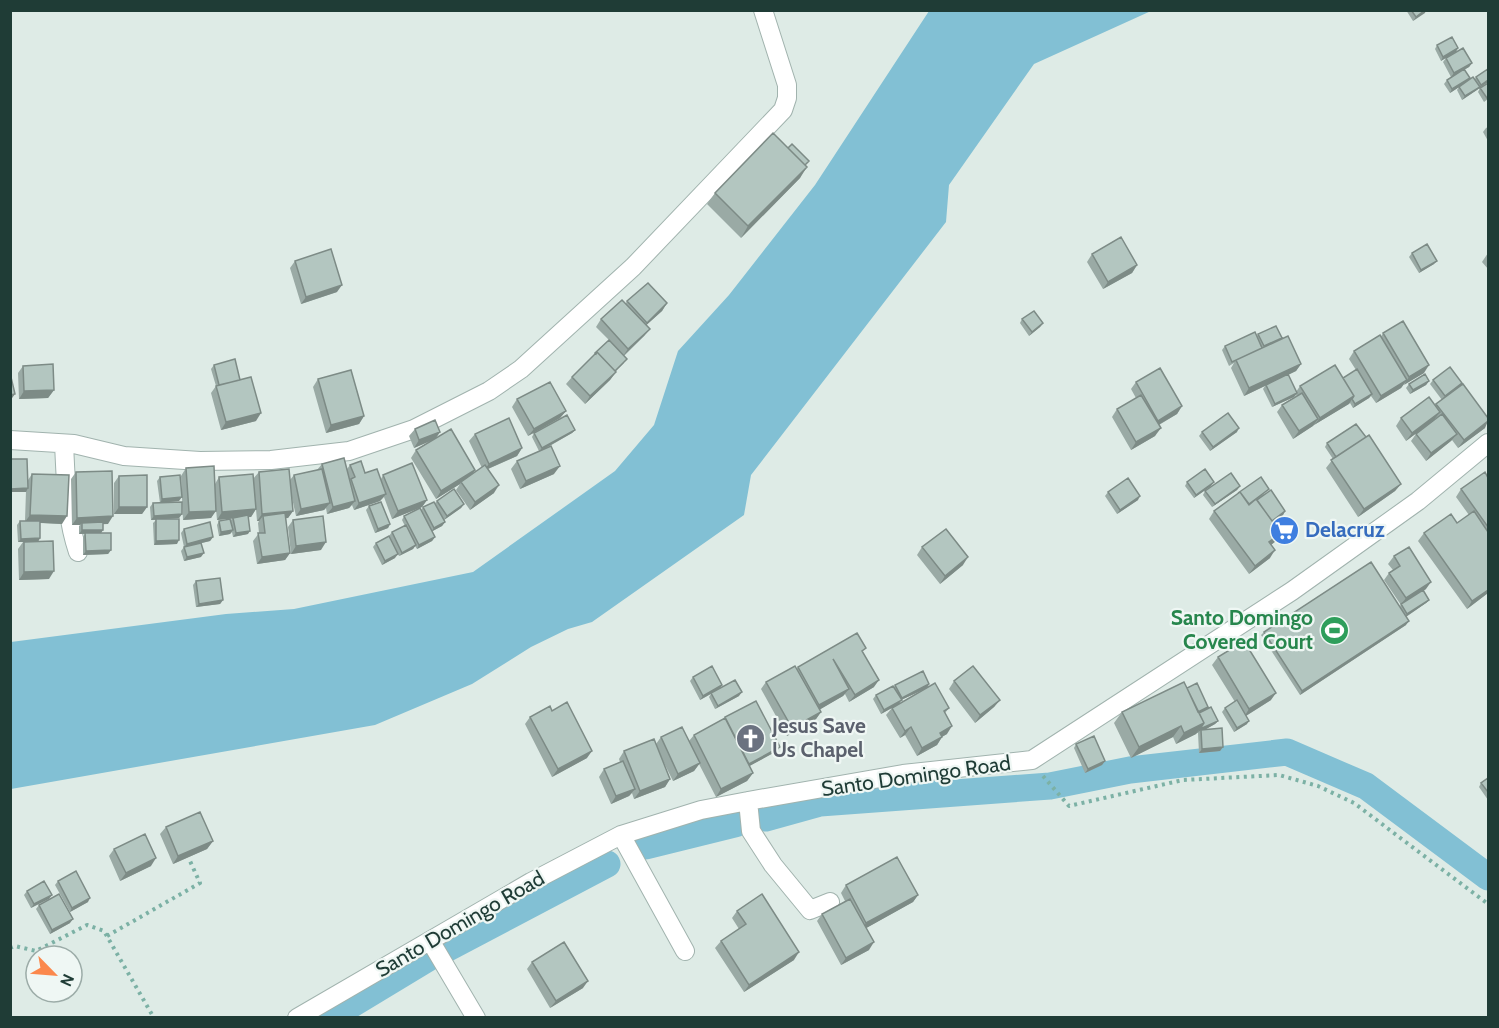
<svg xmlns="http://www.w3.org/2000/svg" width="1499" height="1028" viewBox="0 0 1499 1028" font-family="Cabin,sans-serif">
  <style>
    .water { fill: #82c0d4 }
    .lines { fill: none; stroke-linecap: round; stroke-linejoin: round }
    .canal { stroke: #82c0d4; stroke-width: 27 }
    .minor-casing { stroke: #a1b3ae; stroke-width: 20 }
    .path { stroke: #7cb1a5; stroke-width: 4; stroke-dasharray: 3 4.5; stroke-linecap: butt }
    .minor { stroke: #fff; stroke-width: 18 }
    .wall { fill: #9aaaa5 }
    .shaded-wall { fill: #7d8b86 }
    .building { fill: #b3c6c0; stroke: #7d8b86; stroke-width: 1.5 }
    .labels { text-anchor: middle; stroke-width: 4.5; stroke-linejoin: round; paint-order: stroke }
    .shop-label { font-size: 21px; font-weight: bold; fill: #366cbe; stroke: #eff7f4; text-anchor: start }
    .leisure-label { font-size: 21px; font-weight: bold; fill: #27864d; stroke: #eff7f4; text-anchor: end }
    .worship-label { font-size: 21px; font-weight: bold; fill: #5b616d; stroke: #eff7f4; text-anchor: start }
    .street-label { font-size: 21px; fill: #1f3c36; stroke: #eff7f4 }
  </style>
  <rect width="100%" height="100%" fill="#deebe6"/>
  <path class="water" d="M929,11H1151L1034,64L949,185L946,222L751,475L744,515L592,622L568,629L531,647L472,684L375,725L11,789V642L226,614L294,609L473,572L615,471L654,425L678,351L729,295L815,185Z"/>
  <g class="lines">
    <path class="canal" d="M766,818L820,803L1050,786L1130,770L1287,752L1366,786L1488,877
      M646,846L735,824
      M442,951L607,864
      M329,1018L430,957"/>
    <defs>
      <path id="minor" d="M10,440L74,444L124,456L200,461L271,460L349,451L414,429L489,391L521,369L633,267L783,110L787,98V85L763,10
        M64,444C66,481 66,517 78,552
        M748,801L751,831L773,865L810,910L830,902
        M621,835L685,951
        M431,942L476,1018
        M297,1018L531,882L621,835L701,810L748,801L903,774L1032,760L1292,591L1418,501L1488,443"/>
    </defs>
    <use href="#minor" class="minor-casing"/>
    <path class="path" d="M1043,776L1069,806L1183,780L1279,775L1318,786L1354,803L1488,904
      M107,936L200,883L190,861
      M10,948L15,946L36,951L87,925L104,931L154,1018"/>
    <use href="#minor" class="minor"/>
  </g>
  <path class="wall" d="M1406,10H1426L1413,21Z
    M1437,45L1458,48L1441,61L1435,49Z
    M1446,58L1472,63L1469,67L1464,70L1470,78L1468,81L1475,79L1476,77L1488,82L1462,100L1457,90L1459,87L1450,93L1444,84L1447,80L1451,77L1443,62Z
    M1480,88L1488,99L1484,102L1478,92Z
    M1488,127V141L1483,132L1486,128Z
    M806,165L800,178L741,238L707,204L715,193Z
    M1412,253L1434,264L1419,273L1409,257Z
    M1488,253V269L1482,262Z
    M1092,254L1137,265L1132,273L1103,289L1087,262Z
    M295,261L337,292L301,304L290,268Z
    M627,301L667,303L662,311L646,325L650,329L644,336L624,356V363L615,372H616L610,380L585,404L566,384L572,377L592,357L595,353L609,340L596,327L601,319L626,303Z
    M1022,319L1043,323L1040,327L1029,336L1020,323Z
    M1383,333L1424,373L1404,384L1401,388L1376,403L1371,396L1369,398L1353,408L1350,403L1314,425L1293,439L1277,412L1282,405L1297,396L1296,395L1294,397L1272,407L1263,389L1265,386L1244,396L1231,368L1234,363L1229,366L1222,350L1225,346L1257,336L1258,334L1282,338L1281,339L1301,364L1296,371L1288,375L1296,392L1300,386L1343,378L1356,370L1349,359L1354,351L1381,337Z
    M214,365L240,380L256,421L221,430L211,393L216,386L211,369Z
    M23,366L54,390L48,398L19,399L18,373Z
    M318,379L364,416L359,424L326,433L313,387Z
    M1433,380L1462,383L1459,387L1442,400L1430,384Z
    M1429,381L1426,385L1410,394L1406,388L1409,384Z
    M1136,382L1182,406L1177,414L1159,425L1155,436L1131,450L1112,417L1117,409L1136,398L1131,389Z
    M517,399L566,411L560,418L528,436L512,407Z
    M1436,404L1485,428L1458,448L1452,440L1426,461L1411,441L1416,434L1436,419V418L1406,441L1396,426L1401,418L1435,406Z
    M415,429L440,432L436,438L475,470L473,474L482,468L469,441L475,434L522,448L517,456L488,469L494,493L470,510L456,490L460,484L436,499L411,458L416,450L430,441L414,448L409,436Z
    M575,430L572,433L548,447L554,474L520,489L511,469L517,461L539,451L532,437L534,433Z
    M1202,432H1237L1210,451L1199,436Z
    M1366,437L1401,484L1395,491L1358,517L1326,468L1333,459L1325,447L1327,443Z
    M10,459L28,480L32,474L62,524L40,523V538L38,541L49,579L19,580L18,549L23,542H18L17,525L20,521H25L26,491V492H10Z
    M322,464L347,469L350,465L365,473L381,479L383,475L427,500L422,507L392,519L384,497L380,501L354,510L352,505L349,508L327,514L326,508L324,510L296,516L292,498L293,511L288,518H286L290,553L285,560L257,564L253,541L259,533L258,523L259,521H257L256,509L251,517H248V534L233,537L232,532L230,534L219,536L217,525L219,521L231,520L232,518L217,520L216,509L211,518L183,520L181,476L186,468L215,484L219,477L253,479L259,472L290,480L294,475L317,470Z
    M76,472L108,524H103V530L101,533L111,550L108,554L83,555V537L85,534H79V526L80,525H72L71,479Z
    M119,476L147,507L142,514H114V483Z
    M160,477L179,501L160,503L157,481Z
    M1488,478V593L1467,609L1418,541L1424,533L1457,523L1469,515L1456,497L1461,489Z
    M1187,482L1211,486L1194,498L1185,486Z
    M1240,486L1237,490L1212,507L1203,495L1205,491Z
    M1108,492L1138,500L1117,514L1105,496Z
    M1267,493L1285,511L1283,515L1273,522L1281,533L1276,541L1271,545L1270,558L1249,574L1209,519L1214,511Z
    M437,501L464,504L461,508L444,520L445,522L442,526L432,531L435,537L432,541L417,549L415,546L413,549L399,556L389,536L392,532L405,526L402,520L404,516L421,510L423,507L435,503Z
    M153,503L182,514L179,518L166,519L177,544L154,545L153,523L156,520H151L150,507Z
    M369,506L390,524L388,528L375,533L366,510Z
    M293,520L321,550L291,554L288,527Z
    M184,529L213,537L210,541L198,544L201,557L184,561L181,551L184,547L181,533Z
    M376,543L395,558L382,565L373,547Z
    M922,547L963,565L940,584L917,555Z
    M1394,556L1426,589L1423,591L1429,600L1426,603L1406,617V625L1300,695L1261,635L1264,632L1400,607L1401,605L1384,580L1389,573L1393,570L1388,564Z
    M196,581L223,600L220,604L196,607L193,585Z
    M863,653L874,687L849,702L845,694L843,696L820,709L821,712L816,719L787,736L761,689L766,682L797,668L798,667Z
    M1218,657L1271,700L1246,716L1247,724L1234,732L1222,712L1225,708L1235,702L1212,665Z
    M693,677L722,685L720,688L739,696L715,709L709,697L711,694L700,700L690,681Z
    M954,681L1000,700L994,707L975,723L949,689Z
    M929,684L927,688L901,700L899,704L881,714L873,699L876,695L894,687L895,685Z
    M1187,688L1206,710L1218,721L1215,724L1206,729L1223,747L1220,751L1199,753L1198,733H1197L1196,734L1176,744L1173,737L1131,758L1114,723L1122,712Z
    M892,708H949L945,713L947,734L942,737L937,745L917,756L905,735L900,738L886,715Z
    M552,711L587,758L552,777L525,724L530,717Z
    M725,717L780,747L777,751L749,766L753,773L747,781L716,797L699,764L694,771L673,781L658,751L670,779L665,787L634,799L632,793L629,796L611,804L599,777L604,769L620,762L619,759L624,751L656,744L661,737L689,741L694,735L722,720Z
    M1076,744L1105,761L1102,765L1085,773L1074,748Z
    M1488,778V800L1479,787L1481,783Z
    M166,827L213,841L207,849L173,864L160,834Z
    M114,849L151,866L120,881L109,856Z
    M58,881L88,902L70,912L55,885Z
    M846,885L918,895L913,902L866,928L869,950L841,965L817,921L822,914L845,901L841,893Z
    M27,891L52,895L31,908L24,895Z
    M39,905L70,923L50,934L36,909Z
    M737,911L794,960L744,992L715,948L721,941L739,929L732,918Z
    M532,962L583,988L550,1008L527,969Z"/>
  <path class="shaded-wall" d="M1425,10H1426L1425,13L1413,21L1416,17Z
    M1458,48L1456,52L1441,61L1443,57Z
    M1472,63L1469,67L1451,77L1454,73Z
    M1470,78L1467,82L1450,93L1452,89Z
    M1488,80V82L1478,89L1481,85Z
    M1480,87L1477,90L1462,100L1465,96Z
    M807,167L800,178L741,238L748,226Z
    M1437,261L1434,264L1419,273L1421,270Z
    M1137,265L1132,273L1103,289L1108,282Z
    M342,285L337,292L301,304L306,297Z
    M667,303L662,311L641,330L647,323Z
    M1043,323L1040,327L1029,336L1032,332Z
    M650,329L644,336L623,356L628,349Z
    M1301,364L1296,371L1244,396L1249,388Z
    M1429,365L1424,373L1404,385L1409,377Z
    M616,372L610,380L585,404L590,396Z
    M1407,380L1401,388L1376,403L1381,396Z
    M1429,381L1426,385L1410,394L1413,390Z
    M1462,383L1459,387L1442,400L1445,396Z
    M54,390L48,398L19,399L24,391Z
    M1297,393L1294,397L1272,407L1275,404Z
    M15,394L10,401V395Z
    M1372,394L1369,398L1353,408L1355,404Z
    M1354,396L1349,404L1314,425L1320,418Z
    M1182,406L1177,414L1153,428L1158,421Z
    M566,411L560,418L528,436L534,429Z
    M1440,412L1434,420L1406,441L1412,433Z
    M261,413L256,421L221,430L226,422Z
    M364,416L359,424L326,433L331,425Z
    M1318,419L1313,426L1293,439L1299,431Z
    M1488,421L1485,428L1458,448L1464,440Z
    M1161,428L1155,436L1131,450L1136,442Z
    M1239,428L1237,432L1210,451L1213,447Z
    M575,430L572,433L540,451L542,448Z
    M440,432L435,439L414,448L419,440Z
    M1457,434L1451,441L1426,461L1431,453Z
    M522,448L517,456L483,471L489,464Z
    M560,466L554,474L520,489L526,481Z
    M475,470L470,478L461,482L460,484L436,499L441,491Z
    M1214,482L1211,486L1194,498L1196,495Z
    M1401,484L1395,491L1358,517L1364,509Z
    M499,485L494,493L470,510L475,502Z
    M1240,486L1237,490L1212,507L1215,504Z
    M28,488L26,492H10V489Z
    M386,494L380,501L354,510L359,503Z
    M1140,496L1138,500L1117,514L1120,510Z
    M182,497L179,501L160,503L162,499Z
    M427,500L422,507L392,519L398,511Z
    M355,501L349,508L327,514L333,507Z
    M330,503L324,510L296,516L301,509Z
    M464,504L461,508L444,520L447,516Z
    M119,507H147L142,514H114Z
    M256,509L251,517L217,520L222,512Z
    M216,511L211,518L183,520L189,512Z
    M293,511L288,518L264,521L263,516L259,521H257L262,514Z
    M1285,511L1283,515L1266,526L1269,523Z
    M182,514L179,518L151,520L154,516Z
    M30,515L67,516L62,524L25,522Z
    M113,516L108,524L82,525V523L80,525H72L77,518Z
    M445,522L442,526L431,532L434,528Z
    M390,524L388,528L375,533L378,529Z
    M82,530H103L101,533L79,534Z
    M233,530L230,534L219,536L221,532Z
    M250,531L248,534L233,537L236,533Z
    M1281,533L1276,541L1264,550L1269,542Z
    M213,537L210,541L184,547L187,544Z
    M435,537L432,541L417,549L419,545Z
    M40,538L38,542H18L21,539Z
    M179,540L177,544L154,545L156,541Z
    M326,542L321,550L291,554L296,546Z
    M416,545L413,549L399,556L402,553Z
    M111,550L108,554L83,555L86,551Z
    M1275,550L1270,558L1249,574L1255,566Z
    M204,553L201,557L184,561L187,557Z
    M290,553L285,560L257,564L262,557Z
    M398,554L395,558L382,565L385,561Z
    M968,557L963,565L940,584L945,576Z
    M54,571L49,579L19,580L24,572Z
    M1431,582L1426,589L1400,606L1406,598Z
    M1488,590V593L1467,609L1472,601Z
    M223,600L220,604L196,607L199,604Z
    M1429,600L1426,603L1404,618L1407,614Z
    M1409,621L1406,625L1300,695L1302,691Z
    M879,680L874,687L849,702L855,695Z
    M929,684L927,688L901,700L899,704L881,714L884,710L899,701L902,698Z
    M722,685L719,689L700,700L703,696Z
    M849,689L843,696L814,713L819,705Z
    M742,692L739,696L715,709L718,706Z
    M1276,693L1271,700L1244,717L1249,709Z
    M1000,700L994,707L975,723L980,715Z
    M821,712L816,719L787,736L792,728Z
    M1218,721L1215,724L1201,732V730L1197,733L1200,729Z
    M1249,721L1247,724L1234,732L1237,728Z
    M1204,723L1196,734L1176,744L1184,733Z
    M952,726L947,734L934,741L940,733Z
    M1181,726L1173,737L1131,758L1139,747Z
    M911,727L905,735L900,738L905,731Z
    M942,737L937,745L917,756L922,748Z
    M780,747L777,751L746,768L749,764Z
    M1223,747L1220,751L1199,753L1202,749Z
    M592,751L587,758L552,777L558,769Z
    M1105,761L1102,765L1085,773L1088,769Z
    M700,763L694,771L673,781L678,774Z
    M753,773L747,781L716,797L721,789Z
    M670,779L665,787L634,799L640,791Z
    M635,789L629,796L611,804L616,796Z
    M213,841L207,849L173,864L178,856Z
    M156,858L151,866L120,881L126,873Z
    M52,895L49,899L31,908L34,904Z
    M918,895L913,902L861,931L866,923Z
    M90,898L88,902L70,912L72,908Z
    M73,919L70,923L50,934L52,930Z
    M874,942L869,950L841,965L846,958Z
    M799,952L794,960L744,992L749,985Z
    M588,981L583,988L550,1008L556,1001Z"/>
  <path class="building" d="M1411,10H1425L1416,17Z
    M1452,37L1458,48L1443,57L1437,45Z
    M1463,48L1472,63L1454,73L1446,58Z
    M1464,69L1470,78L1452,89L1447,80Z
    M1488,69V80L1481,85L1476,77Z
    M1473,77L1480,87L1465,96L1459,87Z
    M1488,83V97L1487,98L1480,88Z
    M773,133L807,167L748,226L715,193Z
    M792,144L809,161L805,165L788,148Z
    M1121,237L1137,265L1108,282L1092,254Z
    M1427,244L1437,261L1421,270L1412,253Z
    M331,249L342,285L306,297L295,261Z
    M648,283L667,303L647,323L627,301Z
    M622,300L650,329L628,349L601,319Z
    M1034,311L1043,323L1032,332L1022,319Z
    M1403,321L1429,365L1409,377L1383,333Z
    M1276,326L1282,338L1264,346L1258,334Z
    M1255,332L1262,348L1232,362L1225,346Z
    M1380,335L1407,380L1381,396L1354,351Z
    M1288,336L1301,364L1249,388L1236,360Z
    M609,340L627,359L615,371L597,352L596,354L595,353Z
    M597,352L616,372L590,396L572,377Z
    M235,359L240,380L219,385L214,365Z
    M53,364L54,390L24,391L23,366Z
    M1335,365L1354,396L1320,418L1300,386Z
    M1450,367L1462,383L1445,396L1433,380Z
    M1160,368L1182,406L1158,421L1136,382Z
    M1357,369L1372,394L1355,404L1352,399L1354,396L1343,378Z
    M351,370L364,416L331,425L318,379Z
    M10,373L15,394L10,395Z
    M1288,374L1297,393L1275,404L1266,385Z
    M1425,374L1429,381L1413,390L1409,384Z
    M251,377L261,413L226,422L216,386Z
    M550,382L566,411L534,429L517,399Z
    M1463,384L1488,418V421L1464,440L1436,404Z
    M1302,393L1318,419L1299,431L1282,405Z
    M1141,395L1161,428L1136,442L1117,409Z
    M1429,397L1440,412L1412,433L1401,418Z
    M1228,413L1239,428L1213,447L1202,432Z
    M1442,414L1457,434L1431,453L1416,434Z
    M567,415L575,430L542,448L534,433Z
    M509,418L522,448L489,464L475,434Z
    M435,420L440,432L419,440L415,429Z
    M1356,424L1366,437L1336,457L1327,443Z
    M451,429L475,470L441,491L416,450Z
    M1369,435L1401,484L1364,509L1331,460Z
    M551,446L560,466L526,481L517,461Z
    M344,458L355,501L333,507L322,464Z
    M10,459H27L28,488L10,489Z
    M361,461L365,473L377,469L386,494L359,503L351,479L355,477L350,465Z
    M412,463L427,500L398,511L383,475Z
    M485,465L499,485L475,502L461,482Z
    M214,466L216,511L189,512L186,468Z
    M289,469L293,511L262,514L259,472Z
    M322,469L330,503L301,509L294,475Z
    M1205,469L1214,482L1196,495L1187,482Z
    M112,471L113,516L77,518L76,472Z
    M1485,472L1488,478V527L1461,489Z
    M1231,473L1240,486L1215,504L1205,491Z
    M32,474L69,475L67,516L30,515Z
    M253,474L256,509L222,512L219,477Z
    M147,475V507H119V476Z
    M180,475L182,497L162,499L160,477Z
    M1261,477L1269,489L1249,504L1240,492L1238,493Z
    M1128,478L1140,496L1120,510L1108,492Z
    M454,489L464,504L447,516L437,501Z
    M1271,490L1285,511L1272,521L1257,500Z
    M1240,492L1249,505L1256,499L1281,533L1269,542L1275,550L1255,566L1214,511Z
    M182,502V514L154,516L153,503Z
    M381,502L390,524L378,529L369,506Z
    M434,502L445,522L434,528L423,507Z
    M420,508L435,537L419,545L404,516Z
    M1474,511L1488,532V590L1472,601L1424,533L1451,514L1457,523Z
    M285,513L290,553L262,557L258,533H265L263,516Z
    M248,515L250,531L236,533L233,518Z
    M323,516L326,542L296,546L293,520Z
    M156,519H179V540L156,541Z
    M230,519L233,530L221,532L219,521Z
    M20,521H40V538L21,539Z
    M103,522V530H82V523Z
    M210,522L213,537L187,544L184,529Z
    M406,525L416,545L402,553L392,532Z
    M946,529L968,557L945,576L922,547Z
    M85,533H111V550L86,551Z
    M389,536L398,554L385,561L376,543Z
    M53,541L54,571L24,572V542Z
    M201,543L204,553L187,557L184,547Z
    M1409,547L1431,582L1406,598L1389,573L1400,566L1394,556Z
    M1371,562L1409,621L1302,691L1264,632Z
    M220,578L223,600L199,604L196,581Z
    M1423,590L1429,600L1407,614L1401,604Z
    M857,633L866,648L862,651L879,680L855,695L833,659L849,689L819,705L798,667Z
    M1244,641L1276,693L1249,709L1218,657Z
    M712,666L722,685L703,696L693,677Z
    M795,666L821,712L792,728L766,682Z
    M973,666L1000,700L980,715L954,681Z
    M923,671L929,684L902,698L895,685Z
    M735,680L742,692L718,706L711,693Z
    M1184,682L1204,723L1184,733L1181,726L1139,747L1122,712Z
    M935,683L949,708L944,711L952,726L940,733L942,737L922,748L911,727L905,731L892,708Z
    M1197,683L1208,707L1198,712L1187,688Z
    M893,686L902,700L884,710L876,695Z
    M1237,700L1249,721L1237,728L1225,708Z
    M756,701L780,747L749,764L725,717Z
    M567,702L592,751L558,769L530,717L550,706L552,711Z
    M1211,707L1218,721L1200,729L1204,723L1199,713Z
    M725,718L753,773L721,789L694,735Z
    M682,727L700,763L678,774L661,737Z
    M1222,728L1223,747L1202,749L1201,730Z
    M1094,736L1105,761L1088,769L1076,744Z
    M654,739L670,779L640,791L624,751Z
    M623,761L635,789L616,796L604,769Z
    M1488,778V792L1481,783Z
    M200,812L213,841L178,856L166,827Z
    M145,834L156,858L126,873L114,849Z
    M897,857L918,895L866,923L846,885Z
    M76,871L90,898L72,908L58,881Z
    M44,881L52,895L34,904L27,891Z
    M59,894L73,919L52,930L39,905Z
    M762,894L799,952L749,985L721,941L746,924L737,911Z
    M850,899L874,942L846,958L822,914Z
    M564,942L588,981L556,1001L532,962Z"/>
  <defs>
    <symbol id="supermarket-disc" viewBox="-11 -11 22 22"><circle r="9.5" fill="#3f7fe0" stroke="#eff7f4"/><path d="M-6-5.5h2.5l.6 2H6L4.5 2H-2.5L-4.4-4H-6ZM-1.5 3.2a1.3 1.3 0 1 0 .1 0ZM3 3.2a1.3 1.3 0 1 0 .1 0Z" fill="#fff"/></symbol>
    <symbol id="stadium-disc" viewBox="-11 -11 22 22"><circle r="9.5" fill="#2e9e5b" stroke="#eff7f4"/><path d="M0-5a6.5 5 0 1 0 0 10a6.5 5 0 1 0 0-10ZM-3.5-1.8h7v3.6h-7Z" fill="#fff"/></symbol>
    <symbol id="church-disc" viewBox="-11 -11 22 22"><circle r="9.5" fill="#6b7280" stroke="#eff7f4"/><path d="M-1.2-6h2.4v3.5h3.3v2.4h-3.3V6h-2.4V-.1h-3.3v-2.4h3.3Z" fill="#fff"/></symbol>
  </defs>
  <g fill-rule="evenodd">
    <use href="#supermarket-disc" x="1268" y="514" width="33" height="33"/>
    <use href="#stadium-disc" x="1318" y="614" width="33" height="33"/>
    <use href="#church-disc" x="734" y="722" width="33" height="33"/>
  </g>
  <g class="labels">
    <g class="shop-label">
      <text x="1305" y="537">Delacruz</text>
    </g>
    <g class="leisure-label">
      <text x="1313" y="625">Santo Domingo<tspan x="1313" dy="24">Covered Court</tspan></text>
    </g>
    <g class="worship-label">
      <text x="772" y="733">Jesus Save<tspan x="772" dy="24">Us Chapel</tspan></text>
    </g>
    <g class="street-label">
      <text transform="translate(916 776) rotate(-8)" y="7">Santo Domingo Road</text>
      <text transform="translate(460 924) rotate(-30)" y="7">Santo Domingo Road</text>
    </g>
  </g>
  <rect width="1499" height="1028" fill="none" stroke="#1f3c36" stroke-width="24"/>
  <g transform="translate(54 974) rotate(115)"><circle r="28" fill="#eff7f4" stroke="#9caca8" stroke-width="1.5"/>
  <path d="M0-4.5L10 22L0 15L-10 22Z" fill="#fb884c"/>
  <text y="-9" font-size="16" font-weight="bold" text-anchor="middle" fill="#1f3c36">N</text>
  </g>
</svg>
